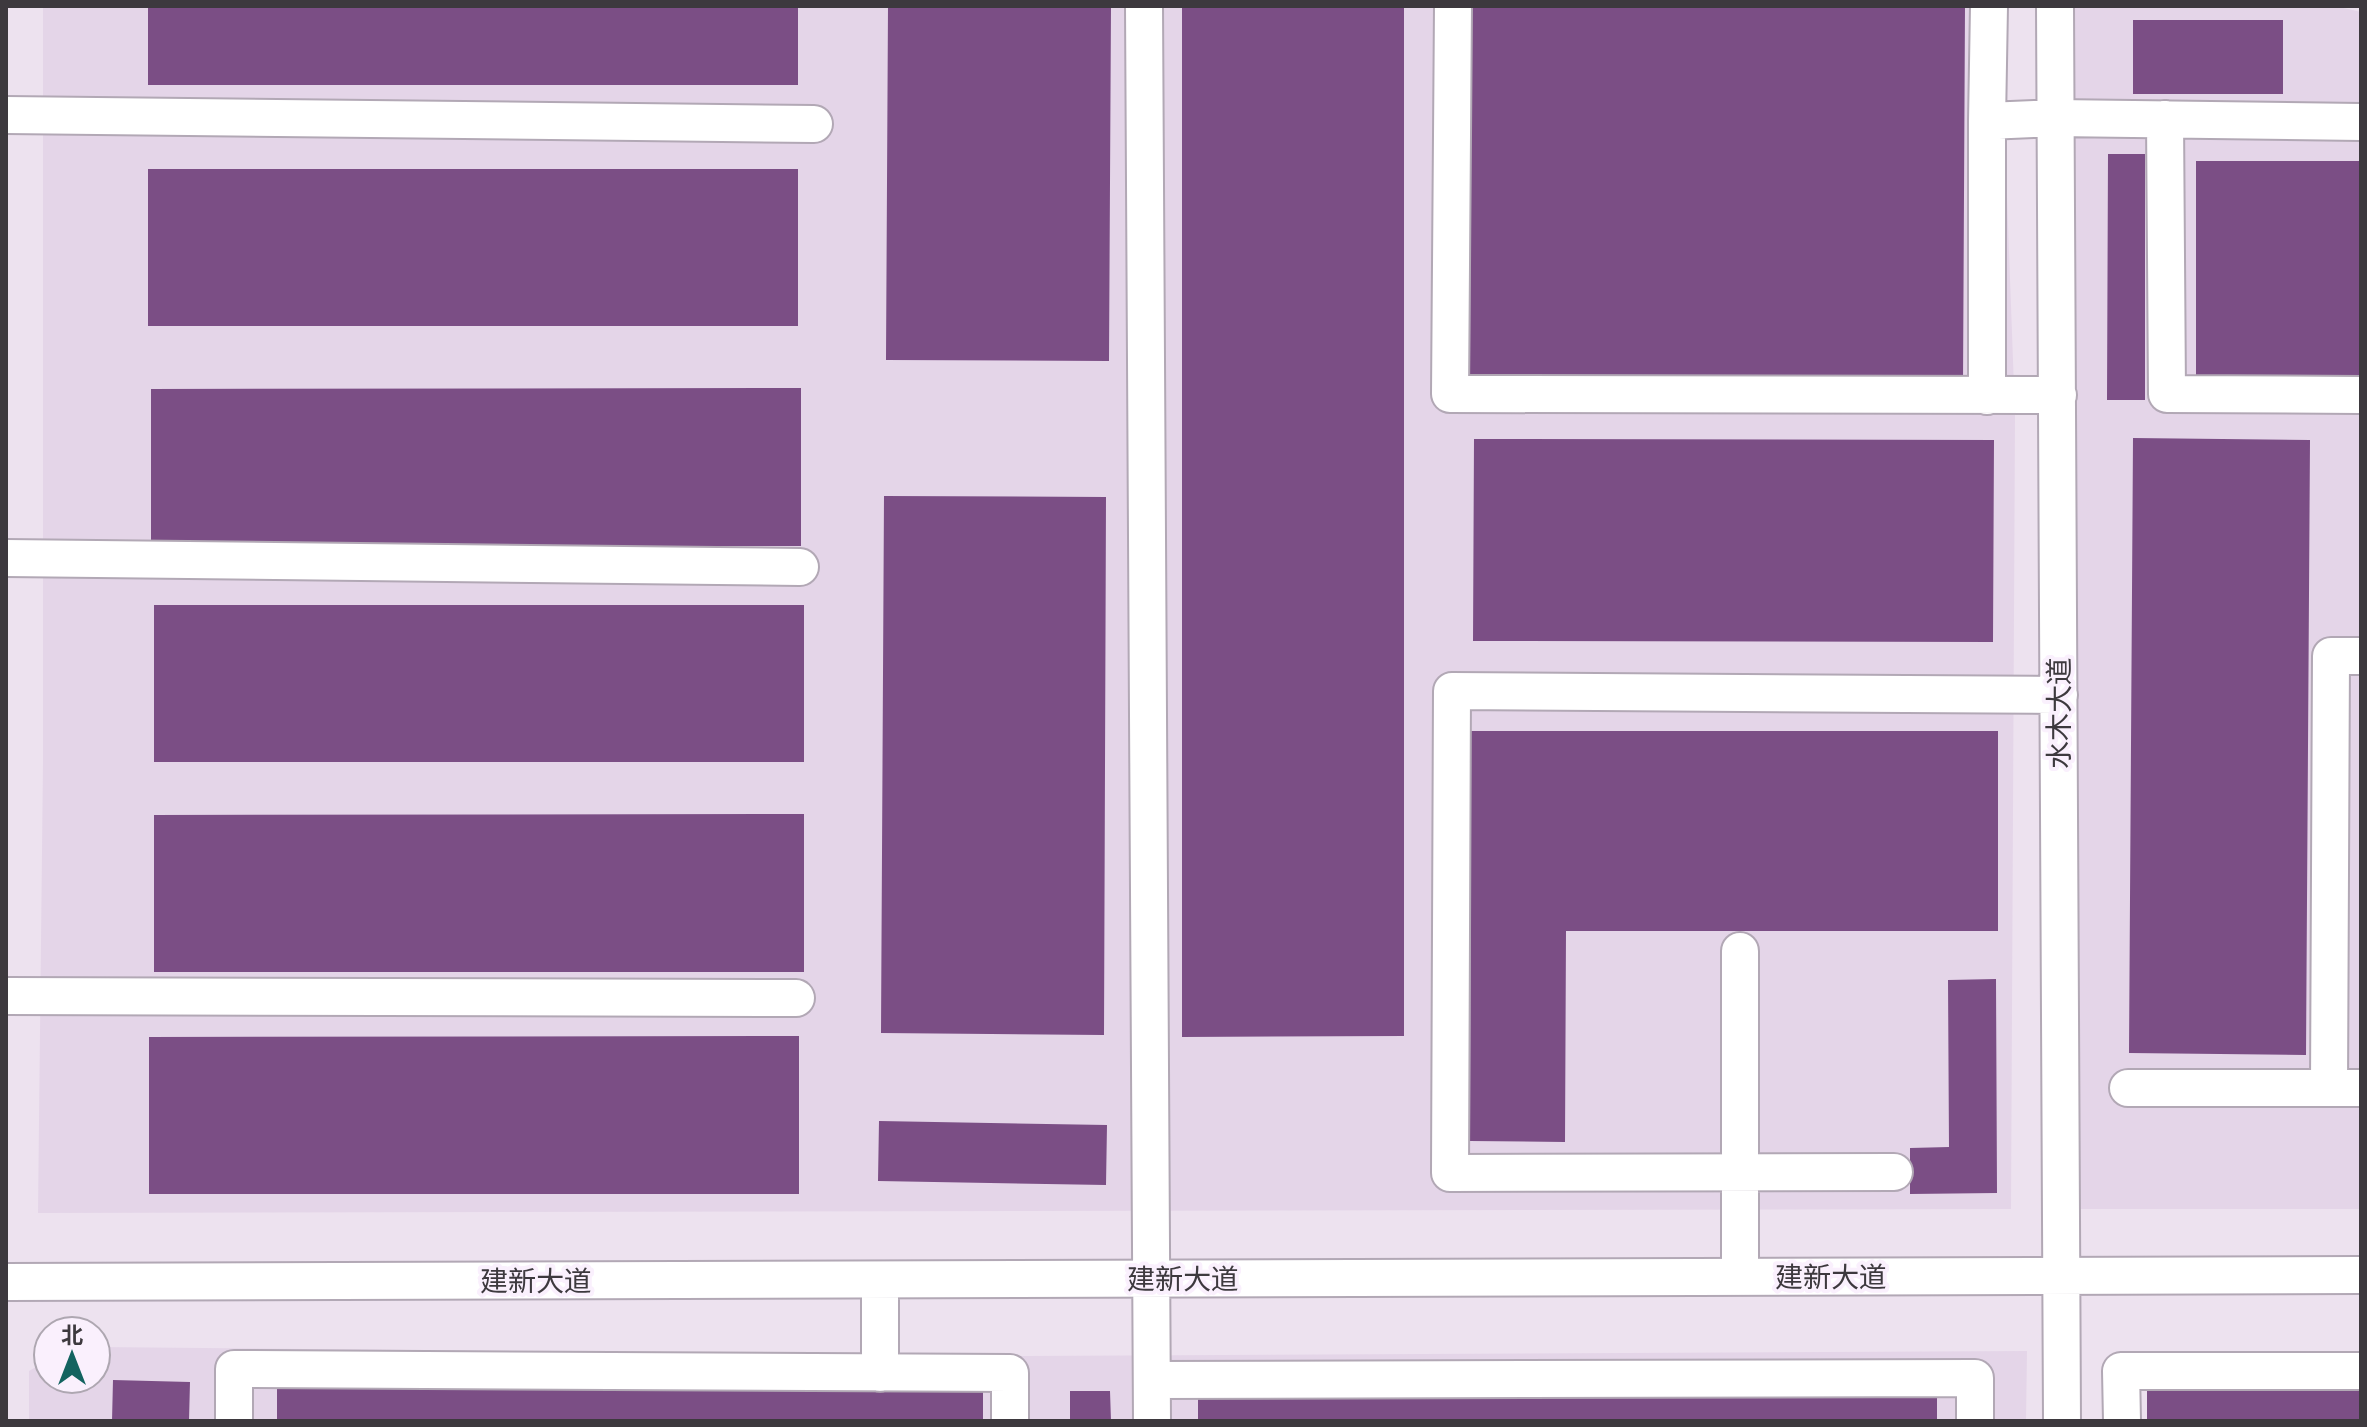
<svg xmlns="http://www.w3.org/2000/svg" width="2367" height="1427" viewBox="0 0 2367 1427" font-family="'Varela Round','Noto Sans SC',sans-serif">
  <style>
    .built { fill: #e4d5e8 }
    .building { fill: #7b4e85 }
    .lines { fill: none; stroke-linecap: round; stroke-linejoin: round }
    .minor-casing { stroke: #b2a8b5; stroke-width: 40 }
    .minor { stroke: #fff; stroke-width: 36 }
    .labels { text-anchor: middle; stroke-width: 8; stroke-linejoin: round; paint-order: stroke }
    .street-label { font-size: 28px; fill: #3d393e; stroke: #faf0fd }
  </style>
  <rect width="100%" height="100%" fill="#ede2ef"/>
  <path class="built" d="M43,6H2000L2015,415L2011,1209L38,1213L43,762Z
    M2073,6H2335L2361,12V1209H2079Z
    M96,1347L1027,1356L2027,1351L2026,1421H29V1371L48,1360V1379H96Z"/>
  <path class="building" d="M148,6H798V85H148Z
    M888,6H1111L1109,361L886,360Z
    M1182,6H1404V1036L1182,1037Z
    M1471,6H1965L1963,383L1470,381Z
    M2133,20H2283V94H2133Z
    M2108,154H2145V400H2107Z
    M2196,161H2361V381H2196Z
    M148,169H798V326H148Z
    M801,388V546H151V389Z
    M2133,438L2310,440L2306,1055L2129,1053Z
    M1474,439L1994,440L1993,642L1473,641Z
    M884,496L1106,497L1104,1035L881,1033Z
    M154,605H804V762H154Z
    M1471,731H1998V931H1566L1565,1142L1470,1141Z
    M804,814V972H154V815Z
    M1996,979L1997,1193L1910,1194V1148L1949,1147L1948,980Z
    M799,1036V1194H149V1037Z
    M879,1121L1107,1125L1106,1185L878,1181Z
    M113,1380L190,1382L189,1421H112Z
    M983,1383V1421H277V1384Z
    M1937,1386V1421H1198V1393Z
    M2361,1389V1421H2147V1390Z
    M1070,1391H1110L1111,1421H1070Z"/>
  <g class="lines">
    <defs>
      <path id="minor" d="M1144,6L1152,1421
        M1453,6L1450,394L2058,395
        M2055,6L2062,1421
        M6,115L814,124
        M2165,119L2167,394L2361,395
        M1987,121L1989,6
        M1987,396V121L2056,118L2361,122
        M6,558L800,567
        M1740,951V1277
        M6,996L796,998
        M2128,1088H2361
        M2329,1088L2331,656H2361
        M1894,1172L1450,1173L1452,691L2059,695
        M880,1280V1373
        M6,1282L2361,1275
        M1152,1380L1975,1378V1421
        M234,1421V1369L1010,1373V1421
        M2122,1421L2121,1371H2361"/>
    </defs>
    <use href="#minor" class="minor-casing"/>
    <use href="#minor" class="minor"/>
  </g>
  <g class="labels">
    <g class="street-label">
      <text transform="translate(2059 713) rotate(-90)" y="10">水木大道</text>
      <text x="1831" y="1287">建新大道</text>
      <text x="1183" y="1289">建新大道</text>
      <text x="536" y="1291">建新大道</text>
    </g>
  </g>
  <rect width="2367" height="1427" fill="none" stroke="#3d393e" stroke-width="16"/>
  <g transform="translate(72 1355)"><circle r="38" fill="#faf0fd" stroke="#aea7b1" stroke-width="2"/>
  <path d="M0-6L14 30L0 20L-14 30Z" fill="#136360"/>
  <text y="-12" font-size="22" font-weight="bold" text-anchor="middle" fill="#3d393e">北</text>
  </g>
</svg>
